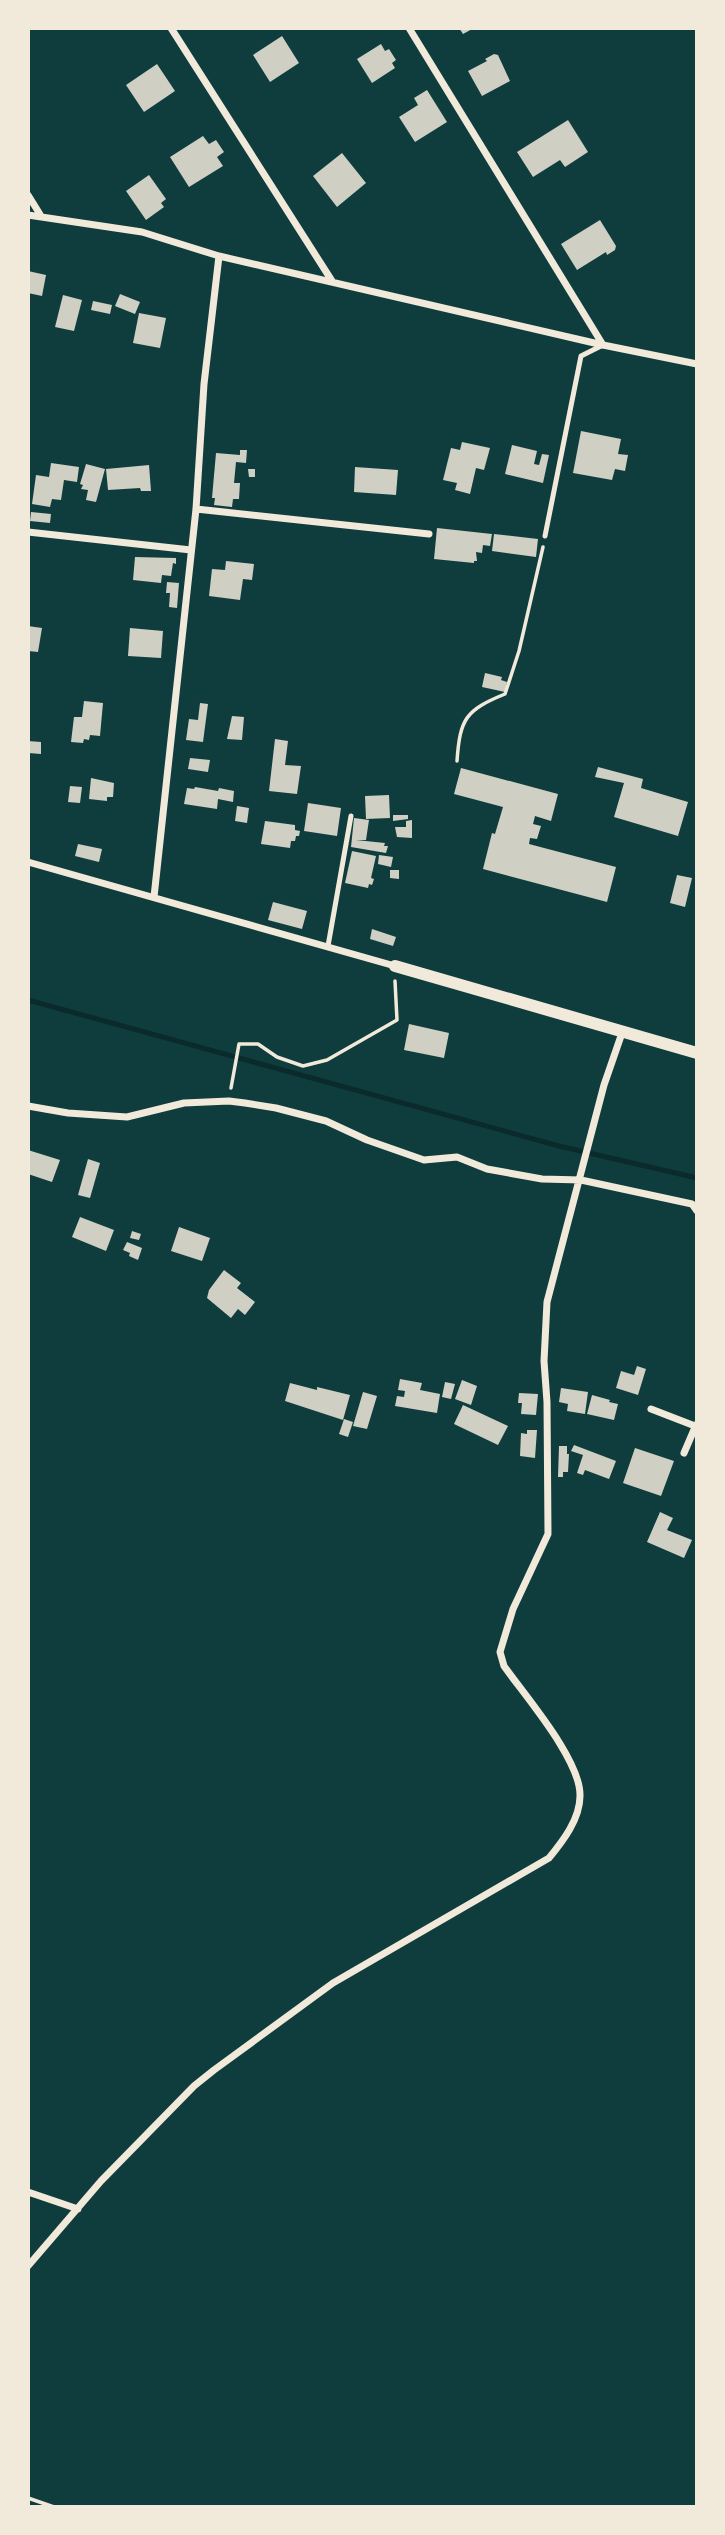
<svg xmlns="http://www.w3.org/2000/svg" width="725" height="2535" viewBox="0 0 725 2535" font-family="Mulish,sans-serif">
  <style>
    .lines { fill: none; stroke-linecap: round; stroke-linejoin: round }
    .stream { stroke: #0a2a2b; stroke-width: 5 }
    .building { fill: #cfcfc3 }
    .path { stroke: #f1e9da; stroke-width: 3.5 }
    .service { stroke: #f1e9da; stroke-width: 5 }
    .minor { stroke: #f1e9da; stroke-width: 7 }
    .tertiary { stroke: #f1e9da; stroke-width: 12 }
  </style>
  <rect width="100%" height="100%" fill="#0f3d3e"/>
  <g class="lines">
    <path class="stream" d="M28,1000L559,1146L697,1178"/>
  </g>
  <path class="building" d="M459,28H474L463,34Z
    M282,36L299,63L270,82L253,55Z
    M381,44L385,51L389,49L396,60L392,63L395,68L372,83L357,59Z
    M494,54L498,55L510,81L482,96L468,71L487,61L485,59Z
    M157,64L175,91L144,112L126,85Z
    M427,90L447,122L415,142L399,117L418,105L414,98Z
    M568,120L588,152L565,167L560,160L533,177L517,152Z
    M203,136L209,144L216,140L224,152L217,157L223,166L189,187L170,157Z
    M342,153L366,183L337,207L313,176Z
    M149,175L166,199L161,203L164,207L146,220L126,191Z
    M600,220L616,246L615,250L607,255L606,252L577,270L561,244Z
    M28,271L46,275L42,296L28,293Z
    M120,294L140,302L135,314L115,306Z
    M63,295L82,300L74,331L55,327Z
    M93,301L112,305L110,314L91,310Z
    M139,313L166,318L160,348L133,343Z
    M581,431L621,439L618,454L628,455L625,471L615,469L612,480L573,473Z
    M462,442L490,448L484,470L476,468L470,494L455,490L457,483L443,480L451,448L460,450Z
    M512,445L537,451L534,464L539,465L542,454L549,455L543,483L505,474Z
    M240,450H247L246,463L236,462L234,483H240L239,499H233L232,507L214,505L215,498H212L216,453L240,455Z
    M51,463L79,467L77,482L64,480L61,500L52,499L50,507L32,504L36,475L49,477Z
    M86,464L105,469L96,502L86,500L88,490L81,489L83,485L80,484Z
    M149,465L151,491H141L140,488L108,490L106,469Z
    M355,467L398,470L396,495L354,492Z
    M248,469H255V477H249Z
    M31,512L51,514L50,523L30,521Z
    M437,528L492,534L490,546L483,545L482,553L476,552L477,561H474V563L434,559Z
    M494,534L538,539L536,557L492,551Z
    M135,557L176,558V564L173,563L171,576L162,575L161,583L133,580Z
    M226,561L254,564L252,580L243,579L240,600L209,596L212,569L225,570Z
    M167,582L179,583L177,608L169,607L170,593H166Z
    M28,626L42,628L38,652L28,651Z
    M130,628L163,631L161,658L128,656Z
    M485,673L502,677L501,680L507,682L505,692L482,687Z
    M84,701L103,703L100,736L90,735L89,740L84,739L83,743L71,742L74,717H82Z
    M200,703L208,704L203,742L186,740L189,719L198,720Z
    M232,716L244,717L242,740L227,739Z
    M275,739L288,741L285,765L301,766L297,794L269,791Z
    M28,741L41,742V754L28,753Z
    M190,758L210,760L208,772L188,769Z
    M598,767L643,779L641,788L688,802L678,836L614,817L624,783L595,777Z
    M461,768L558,794L551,821L535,816L533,824L541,826L537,839L530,838L529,844L616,867L607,902L483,869L492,833L495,834L503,807L454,794Z
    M91,778L114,783L113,797H107V801L89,799Z
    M70,786L82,787L80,803L68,802Z
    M195,787L218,791L219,788L234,791L233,802L218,799L217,809L184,804L187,788L194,789Z
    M389,795L390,818L366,819L365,796Z
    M308,803L341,808L337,836L304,831Z
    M237,806L249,808L247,823L235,821Z
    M393,815H408V819L393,821Z
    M354,818L369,820L366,840H356L385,843L384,846H388L386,853L351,847Z
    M412,820V838L397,837L395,827H406V821Z
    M265,821L295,825V830L300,831L299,836H296L295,841H291L290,848L261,844Z
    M78,844L102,849L99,862L75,856Z
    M352,851L376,856L371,878L374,879L372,885L369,884L368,888L345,883Z
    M379,855L393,857L391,867L378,864Z
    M390,870H399V879L390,878Z
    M677,875L692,878L685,907L670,903Z
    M273,902L307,911L302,929L268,920Z
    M372,929L396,937L393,946L370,939Z
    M409,1024L449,1033L444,1058L404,1050Z
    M28,1150L60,1160L52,1182L28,1174Z
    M88,1159L100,1163L90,1198L78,1195Z
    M80,1217L114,1230L106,1251L72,1237Z
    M179,1227L210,1238L202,1261L171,1251Z
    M132,1231L141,1234L139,1240L130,1238Z
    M127,1242L142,1248L138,1260L129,1256L130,1253L123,1250Z
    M224,1270L241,1283L237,1288L255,1302L245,1315L238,1309L231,1318L207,1298L209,1290Z
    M637,1366L646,1369L638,1395L616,1388L621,1371L634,1375Z
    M400,1379L422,1383L420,1390L440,1394L437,1413L395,1406L397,1396L404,1397L405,1391L398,1390Z
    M462,1380L477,1386L471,1405L455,1399Z
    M445,1382L455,1384L451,1399L442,1397Z
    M290,1383L317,1390V1387L350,1395L343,1420L285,1401Z
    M561,1388L588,1392L585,1414L567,1411L568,1404L559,1402Z
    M363,1392L377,1396L367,1429L353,1426Z
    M519,1393L538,1394L536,1415L521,1414L522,1403H518Z
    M592,1395L610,1400L609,1402L618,1404L614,1420L587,1414Z
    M463,1405L508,1426L498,1445L454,1424Z
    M344,1419L353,1422L348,1437L339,1434Z
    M527,1430H537L535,1458L520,1456L521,1433L527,1434Z
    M574,1445L616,1461L609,1479L585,1470L583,1475L577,1473L583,1455L571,1451Z
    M559,1446H567V1454H569L568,1472H563V1477H558Z
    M635,1448L674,1461L661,1496L623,1483Z
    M660,1512L673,1518L667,1530L692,1540L684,1558L647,1542Z"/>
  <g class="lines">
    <path class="path" d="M457,761C460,718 466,710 505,694L519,651L543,547
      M231,1088L239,1044H258L277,1057L303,1066L327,1060L397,1020L395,981
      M28,2498L54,2507"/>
    <path class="service" d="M545,536L581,356L603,345
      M328,946L351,816"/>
    <path class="minor" d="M171,28L332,281
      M409,28L603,345
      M28,195L41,216
      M28,215L142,232L219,256L603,345L697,364
      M196,509L429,534
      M28,532L191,550
      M28,862L395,966
      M154,897L196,509L204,384L219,256
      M28,1106L68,1113L127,1117L184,1103L229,1101L245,1103L276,1108L326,1121L367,1140L424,1160L457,1157L487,1169L542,1179L581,1180L692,1204L697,1211
      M651,1409L695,1426
      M684,1453L696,1425
      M28,2192L78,2209
      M28,2266L101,2181L194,2086L214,2070L333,1983L549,1858C563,1841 580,1819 580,1796C581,1760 525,1696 504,1666L500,1652L513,1609L548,1534L547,1402L544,1361L547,1302L604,1085L622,1033"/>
    <path class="tertiary" d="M395,966L697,1053"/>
  </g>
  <rect width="725" height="2535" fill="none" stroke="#f1e9da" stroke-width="60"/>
</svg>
